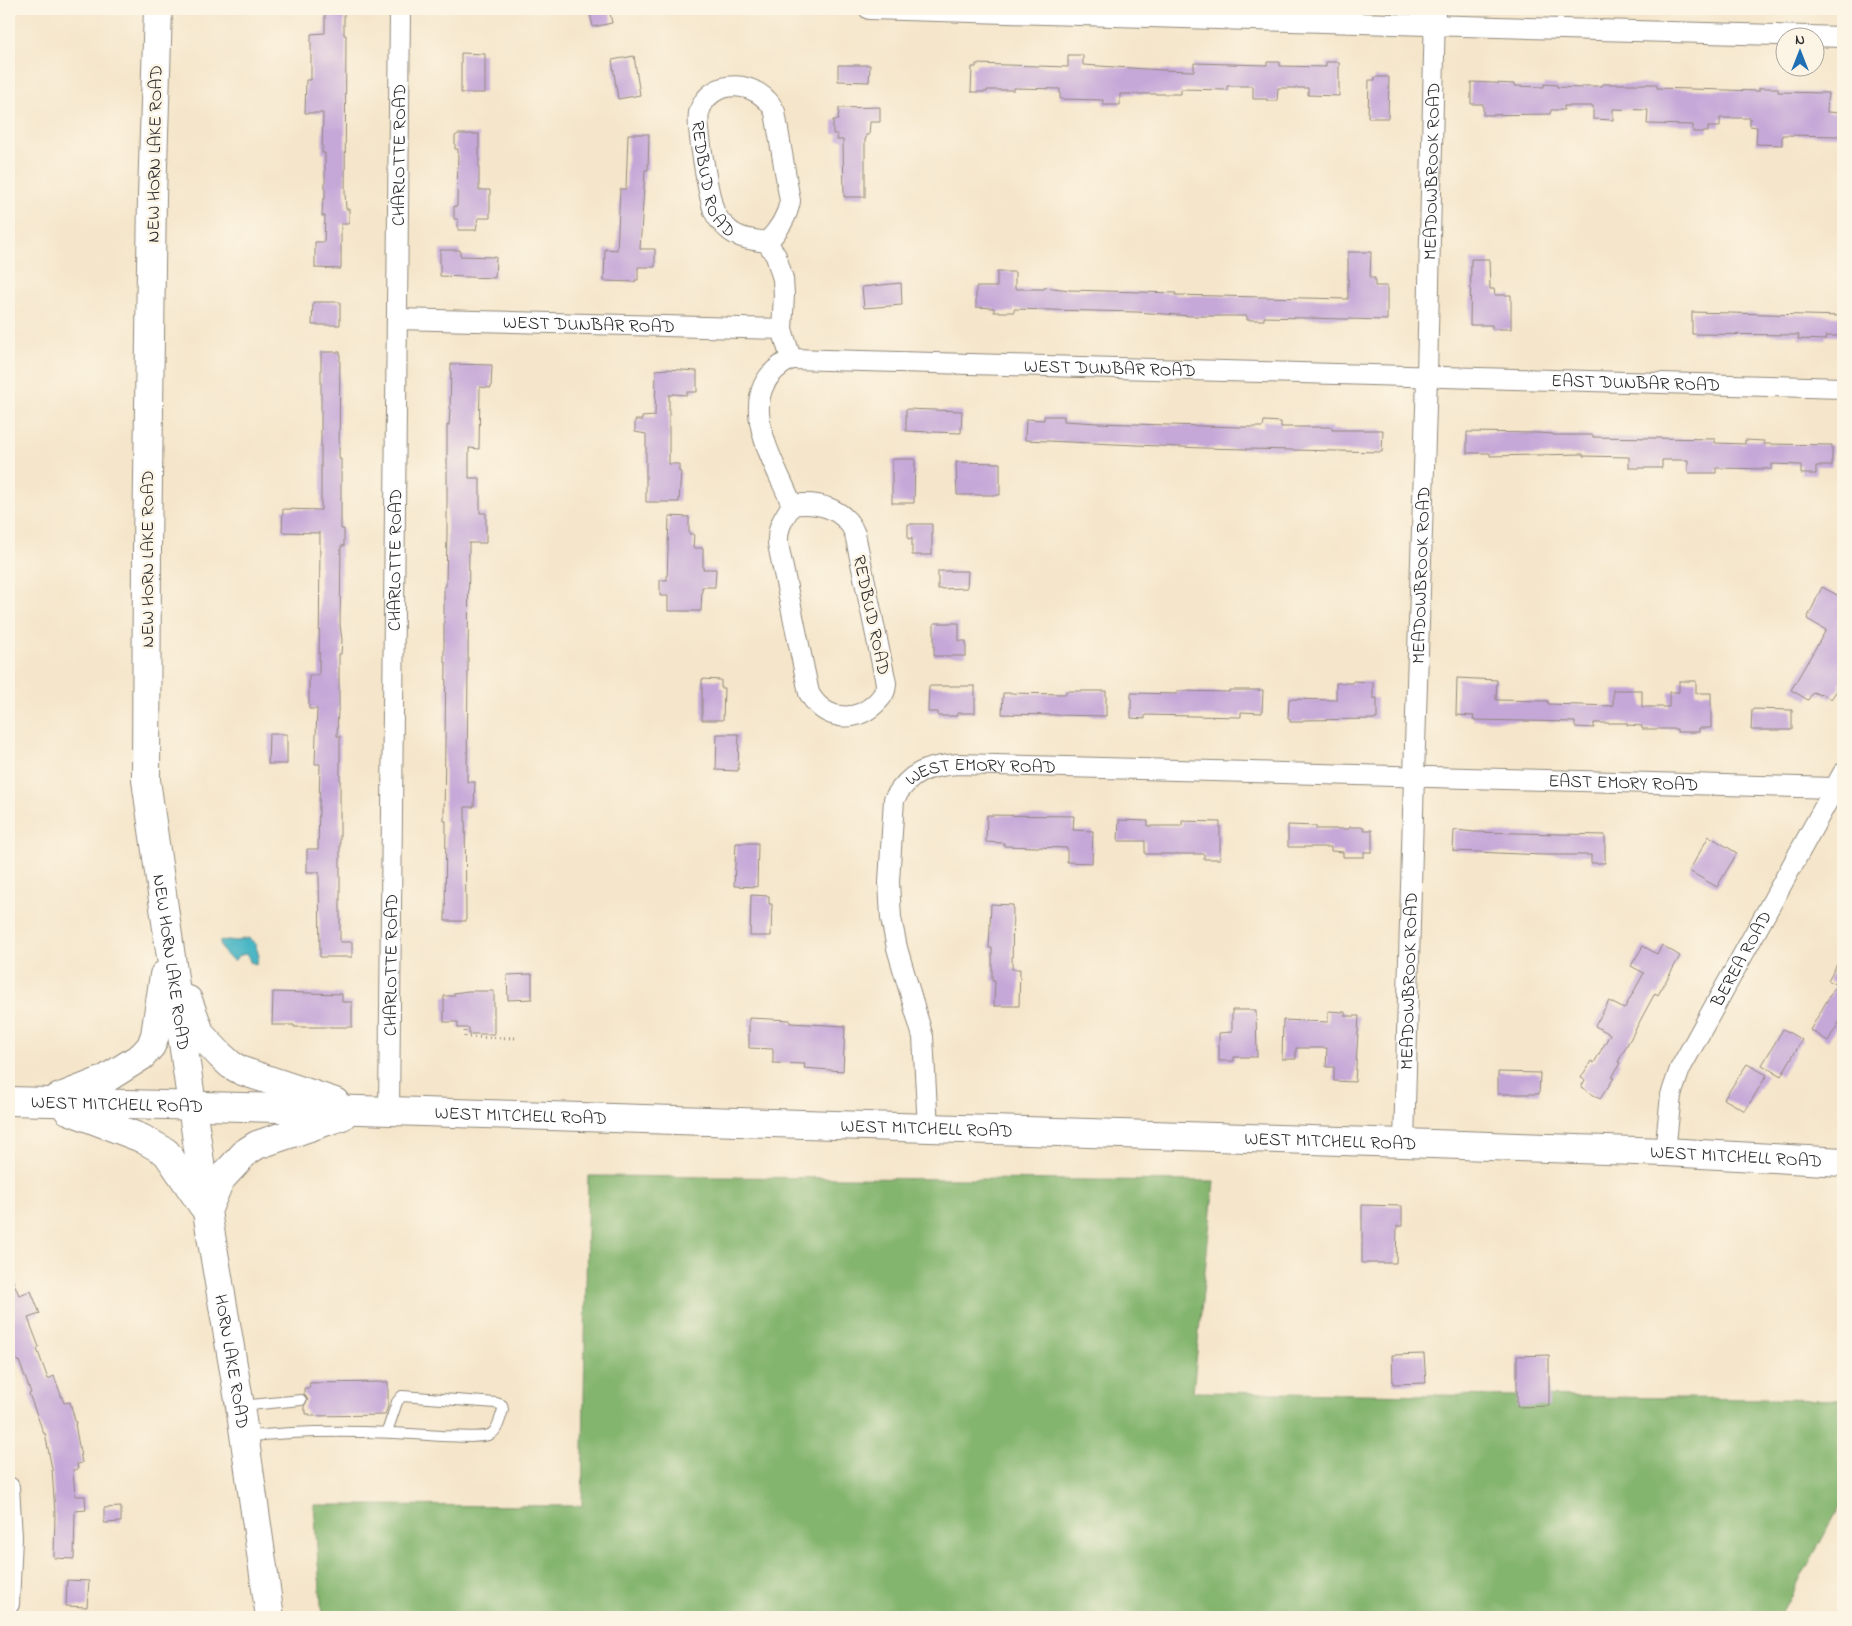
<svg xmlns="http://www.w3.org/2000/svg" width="1852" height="1626" viewBox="0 0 1852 1626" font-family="'Indie Flower',sans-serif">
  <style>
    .forest { fill: #84b56e; stroke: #58704c }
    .water { fill: #49b6c4; stroke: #3a7078 }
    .building { fill: #c5a7d8 }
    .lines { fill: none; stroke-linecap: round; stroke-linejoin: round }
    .service-casing { stroke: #90887b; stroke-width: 12 }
    .minor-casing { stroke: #90887b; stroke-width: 22 }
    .secondary-casing { stroke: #90887b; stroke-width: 30 }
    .path { stroke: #90887b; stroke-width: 3; stroke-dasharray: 1 4; stroke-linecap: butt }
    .service { stroke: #fff; stroke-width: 10 }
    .minor { stroke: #fff; stroke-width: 20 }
    .secondary { stroke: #fff; stroke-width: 28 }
    .labels { text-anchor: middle; stroke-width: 5; stroke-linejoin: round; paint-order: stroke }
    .street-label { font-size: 18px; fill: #2b2b2b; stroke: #fcf5e5 }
  </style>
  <rect width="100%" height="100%" fill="#fcf5e5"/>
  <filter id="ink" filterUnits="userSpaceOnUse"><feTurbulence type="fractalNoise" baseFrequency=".02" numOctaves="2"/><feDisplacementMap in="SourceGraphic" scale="10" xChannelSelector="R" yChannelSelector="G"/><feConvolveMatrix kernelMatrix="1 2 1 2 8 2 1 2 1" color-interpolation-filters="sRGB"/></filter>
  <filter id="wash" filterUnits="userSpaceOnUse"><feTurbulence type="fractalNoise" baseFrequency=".0096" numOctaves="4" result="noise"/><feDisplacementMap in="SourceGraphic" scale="20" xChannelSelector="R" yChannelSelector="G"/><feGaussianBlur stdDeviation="1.12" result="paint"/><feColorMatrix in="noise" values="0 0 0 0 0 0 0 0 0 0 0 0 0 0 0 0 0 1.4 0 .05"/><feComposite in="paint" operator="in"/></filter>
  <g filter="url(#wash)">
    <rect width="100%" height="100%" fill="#f5e6cb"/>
    <path class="forest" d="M588,1176L1214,1181L1193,1392L1843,1400V1501L1779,1617H322L314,1505L582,1506Z"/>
    <path class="water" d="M248,938L255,943L259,956L256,964L250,962L248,955L245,954L238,956L234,961C227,956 220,951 220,941L228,940L237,941Z"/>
    <g id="blocks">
      <path class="building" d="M325,9H344V35H346L345,192L346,209H349V222L348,224H341V269L315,268V242H324L325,216H322L323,199H325V153H322L323,113H305L306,80H311V34L325,33Z
        M589,9H609L612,23L593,27Z
        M461,53L485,54V93H461Z
        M1068,55H1083V65L1162,70L1194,71V63L1267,65V62H1280V66L1326,67V62H1339V96L1308,95V88H1278L1277,101H1267V99H1253V86H1227V90L1181,89V94H1120V105H1103V100L1060,99V89L1014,88V90H987V92H971L972,67H976V64L1068,67Z
        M634,56L640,95L618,99L612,60Z
        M838,65H870L869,82L838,81Z
        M1375,77H1389L1388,118H1368L1369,80H1375Z
        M1471,82L1514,84V86L1544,87V84L1557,85V87L1582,88V86H1602L1603,84H1657V88L1759,91V88H1778V92L1828,93L1827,112L1843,113V136L1782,135V145L1756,144L1757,127L1750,126V118H1720V127H1708V132H1693V125L1647,124L1648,110L1613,109V120L1593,119V106H1564V110H1551L1550,114L1483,115V104H1471Z
        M880,107V122H870L869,135H866V139H865V197H844L843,140H837L838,134H833V120H838L839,108Z
        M458,134H479V190H490V218H478L476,230H458V221L457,219H454V206H457L458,149H455V136Z
        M628,134H649L648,170H645L640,249H655V267H638V280H635V282L604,281L605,249L617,250L620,189H626Z
        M440,250H460V256L496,257L495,278L440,276Z
        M1348,252H1371L1370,278H1375V286H1387V320L1264,317V320H1247V316H1191L1137,312L1050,310L1014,309V312H994V308L976,307V287H997V272H1015V289H1044L1045,287L1070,290L1176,293L1175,295L1348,299Z
        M1471,259H1489L1490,289H1494L1495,295H1511V329H1492V325H1470Z
        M901,283L902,305L864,308L862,287Z
        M313,302H340V325H312Z
        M1692,312L1843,316V336H1826L1825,340L1798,339L1799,335L1692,334Z
        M321,352H340L339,459H341V529H344V546H341L340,625L342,640L341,654H339V709H338L337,736H340V942H352V957H320L319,872H307V849H318L320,764H315L317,709H309V675H319L320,533L282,532L283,509L321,510Z
        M451,364L492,365L491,388L480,387L479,449L469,448V478H480V513H486V543H469L467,782H475L474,807H465L466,921H445L446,821H444L446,662H444V586H446L447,532V425H449L450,409Z
        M667,369L697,371V392H687V395L673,394L672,395H669V464H679V472H681L679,502H646V434L635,432V420H642V417L655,416L656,370Z
        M906,409L962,411L961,433L906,431Z
        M1044,416H1064V421L1097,423L1239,427H1263L1264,421L1281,422V427H1332V430H1383L1382,452L1203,448L1025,440L1026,419L1044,420Z
        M1467,432L1539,433L1553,434V435H1593V437L1715,439V443L1745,444V440L1764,441V444L1832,445V466H1816V474H1801V465L1772,464V469L1716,468V473H1688V460H1662V468H1629V457L1583,456V454L1490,456V453H1467Z
        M892,459H915L914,503H892Z
        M956,462L1000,463V495H957Z
        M669,516L689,517V534H694L693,548H703V569H716L715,587H702L701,611H668V596H660V580H667Z
        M908,524H932V555H912V538L908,539Z
        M938,571H968L967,588L938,589Z
        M1822,587L1843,598V678L1839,685L1840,686L1831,699L1821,694L1820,695L1813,692L1808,700L1791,690L1826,630L1807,619Z
        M934,623H959V641H966V656H934Z
        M1457,678L1497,680L1496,700L1548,701V704L1613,706V690H1642V707H1669V692H1679V681H1696V693H1711V728H1699V732H1677V729H1642V726L1627,725V723H1594V728L1575,727V722L1473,720L1474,716L1456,715Z
        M702,679L721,680V688H724L723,720H702Z
        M1353,681L1373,682V698H1377V719L1303,720V722H1290V719H1288L1289,699L1336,700V683H1353Z
        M929,686H975V713H957V716H938V712H928Z
        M1229,690H1263L1262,713L1241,712V717L1145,715V719L1131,718V693L1177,694V691L1229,692Z
        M1066,691H1106V716L1002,714L1003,693L1066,694Z
        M1752,709L1792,710V730H1751Z
        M269,734H287V764H268Z
        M717,734H739L738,771L716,770Z
        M987,815L1074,816L1073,830L1093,831L1092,863L1067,862V848L1004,846V843L986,842Z
        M1119,820L1148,821V826H1182V821L1220,822V859H1204V854H1145V841H1118Z
        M1288,825L1316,826V829H1349L1350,827H1364V830H1372V852H1364V857H1343V852L1331,851V847H1288Z
        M1457,830L1474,832L1605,835V863H1591V855H1543L1453,851L1454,831Z
        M1709,836L1737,853L1717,887L1689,871Z
        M736,843H758L757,887L734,886Z
        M751,895L769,896V904H772L771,936H750Z
        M991,904L1013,905L1012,969H1020L1019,1006H994L995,981H992V948H989Z
        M1662,945L1680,956L1658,995L1655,993L1618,1062L1620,1063L1612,1078H1614L1600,1099L1581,1087L1585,1080L1581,1078L1591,1061L1594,1063L1610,1034L1595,1026L1609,1001L1624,1009L1644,973L1631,966L1643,946L1657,954Z
        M1843,954V1016L1828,1041L1810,1030L1836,985L1828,980Z
        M532,974V999L508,1000L507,975Z
        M468,991H494V1034H469V1028H458V1022H444V996H454V993Z
        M273,992L342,994V1002H352V1027H294V1025H272Z
        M1232,1010H1256L1257,1057H1234V1061H1219V1033L1232,1032Z
        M1328,1011L1345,1012V1016H1359L1355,1082L1334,1081V1067H1326L1327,1048H1296V1059H1282L1283,1020L1328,1022Z
        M749,1018L790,1020V1023L845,1026L843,1071L804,1068L805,1064L773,1063V1049L749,1048Z
        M1783,1029L1802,1040L1781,1076L1762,1065Z
        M1747,1064L1767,1075L1745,1111L1724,1099Z
        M1498,1072L1540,1073L1539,1094H1498Z
        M1362,1205L1402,1206V1226H1397L1396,1263H1362Z
        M9,1271L19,1295L31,1291L40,1314L28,1318L39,1347L37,1349L48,1379L54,1376L64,1403L70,1402L76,1424H75L82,1463L77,1464L78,1469L73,1470L75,1496H85L86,1510L75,1511L74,1559L54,1558L55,1513L52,1469L45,1433L44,1434L29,1394L31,1393L19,1361L18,1362L9,1340Z
        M1424,1354L1426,1383L1393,1384L1392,1355Z
        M1549,1355V1406L1517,1407V1356Z
        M388,1382V1406L385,1415L310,1416V1414H306V1410H304V1406L308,1400L304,1394V1388H310L309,1383Z
        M121,1507V1522L104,1523V1508Z
        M67,1580L89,1581L87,1607L66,1606Z"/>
    </g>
  </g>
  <g filter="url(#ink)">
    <use href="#blocks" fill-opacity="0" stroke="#90887b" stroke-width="1"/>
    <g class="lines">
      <defs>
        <path id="service" d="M240,1406L301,1400
          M245,1437C310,1429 376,1431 441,1436C452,1436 482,1439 491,1434C498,1430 500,1418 503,1410L502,1405L496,1403L402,1396L397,1402L387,1432"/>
        <g id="minor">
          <path d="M869,9L1843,37"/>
          <path id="s1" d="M767,242C779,230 787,218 790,201L775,112C760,79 709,76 699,113C696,126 709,197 714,211C717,218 722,224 728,229C738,239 754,240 767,242L776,256L783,279L784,295L782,329L791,359C728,392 774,460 792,505C782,520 775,531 779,549L809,693C824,720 854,724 876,703C882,697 886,692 886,683L855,534C845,508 817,501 792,505"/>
          <path id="s2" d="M397,319L782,329"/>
          <path id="s3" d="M791,359L1843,388"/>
          <path id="s4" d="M389,1111L400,9"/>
          <path id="s5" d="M928,1128L923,1037L897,948L891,918L889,882L894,799C910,772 928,766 958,764L1834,788"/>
          <path id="s6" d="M1404,1143L1414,776L1427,376L1435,9"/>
          <path id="s7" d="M1665,1152L1671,1095L1680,1069L1843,773"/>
          <path d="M9,1487L12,1537L9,1604"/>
        </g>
        <g id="secondary">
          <path id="s8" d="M158,9L152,196L147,548L146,780L207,1212L240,1406L270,1617"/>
          <path d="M188,1000L201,1035L221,1056L231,1065L242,1071L335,1102"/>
          <path d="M58,1098L104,1080L142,1056L151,1046L155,1035L164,975"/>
          <path id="s9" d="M9,1101L360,1110L1404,1143L1665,1152L1843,1162"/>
          <path d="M68,1110L141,1138L166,1152L203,1206"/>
          <path d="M207,1211L220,1180L246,1152L257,1145L342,1116"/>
        </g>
      </defs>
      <use href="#service" class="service-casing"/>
      <use href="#minor" class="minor-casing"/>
      <use href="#secondary" class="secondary-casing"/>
      <path class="path" d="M465,1031V1037L518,1038"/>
      <use href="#service" class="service"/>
      <use href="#minor" class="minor"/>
      <use href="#secondary" class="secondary"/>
    </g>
  </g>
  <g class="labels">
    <g class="street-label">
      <text transform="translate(154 154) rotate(-89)" y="6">NEW HORN LAKE ROAD</text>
      <text dy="6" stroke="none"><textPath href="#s4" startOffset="956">CHARLOTTE ROAD</textPath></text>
      <text dy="6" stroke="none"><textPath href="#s6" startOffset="972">MEADOWBROOK ROAD</textPath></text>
      <text dy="6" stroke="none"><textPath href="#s1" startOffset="305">REDBUD ROAD</textPath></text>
      <text dy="6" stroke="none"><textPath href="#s2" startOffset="192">WEST DUNBAR ROAD</textPath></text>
      <text dy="6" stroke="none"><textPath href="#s3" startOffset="319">WEST DUNBAR ROAD</textPath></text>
      <text dy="6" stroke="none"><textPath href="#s3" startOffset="845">EAST DUNBAR ROAD</textPath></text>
      <text transform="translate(147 559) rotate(-90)" y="6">NEW HORN LAKE ROAD</text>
      <text dy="6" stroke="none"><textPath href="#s4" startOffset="551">CHARLOTTE ROAD</textPath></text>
      <text dy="6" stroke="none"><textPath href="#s6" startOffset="568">MEADOWBROOK ROAD</textPath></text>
      <text transform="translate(872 615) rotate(78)" y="6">REDBUD ROAD</text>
      <text dy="6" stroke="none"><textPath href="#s5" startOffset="432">WEST EMORY ROAD</textPath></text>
      <text dy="6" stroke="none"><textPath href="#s5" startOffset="1076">EAST EMORY ROAD</textPath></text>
      <text dy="6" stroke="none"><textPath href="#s7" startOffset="211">BEREA ROAD</textPath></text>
      <text dy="6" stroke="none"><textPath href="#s8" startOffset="955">NEW HORN LAKE ROAD</textPath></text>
      <text dy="6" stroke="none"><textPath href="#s4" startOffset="146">CHARLOTTE ROAD</textPath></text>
      <text dy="6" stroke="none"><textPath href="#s6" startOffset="162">MEADOWBROOK ROAD</textPath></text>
      <text dy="6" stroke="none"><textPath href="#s9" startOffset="108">WEST MITCHELL ROAD</textPath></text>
      <text dy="6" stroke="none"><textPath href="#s9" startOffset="512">WEST MITCHELL ROAD</textPath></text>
      <text dy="6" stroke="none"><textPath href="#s9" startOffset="918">WEST MITCHELL ROAD</textPath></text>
      <text dy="6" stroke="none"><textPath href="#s9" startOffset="1322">WEST MITCHELL ROAD</textPath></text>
      <text dy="6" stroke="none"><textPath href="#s9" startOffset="1728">WEST MITCHELL ROAD</textPath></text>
      <text dy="6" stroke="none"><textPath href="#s8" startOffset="1359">HORN LAKE ROAD</textPath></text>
    </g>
  </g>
  <rect width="1852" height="1626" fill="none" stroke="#fcf5e5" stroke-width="30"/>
  <g transform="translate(1800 52)"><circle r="24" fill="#fcf5e5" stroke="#a8a49b"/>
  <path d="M0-4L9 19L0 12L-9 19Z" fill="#1f6fb2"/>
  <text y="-8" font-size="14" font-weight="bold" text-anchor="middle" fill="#2b2b2b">N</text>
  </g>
</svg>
